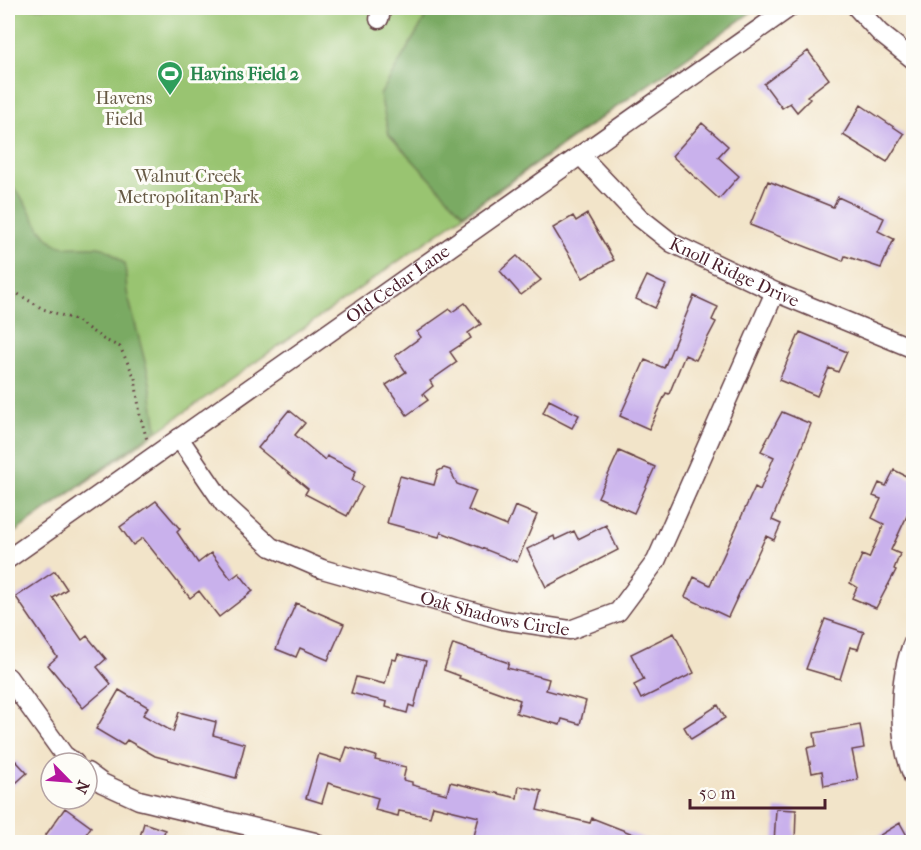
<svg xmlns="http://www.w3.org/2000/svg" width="921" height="850" viewBox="0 0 921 850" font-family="'IM FELL French Canon',serif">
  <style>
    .green { fill: #99c471; stroke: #72724e; stroke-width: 1.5 }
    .forest { fill: #7aaa63; stroke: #626447; stroke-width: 1.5 }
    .building { fill: #c9b1ec }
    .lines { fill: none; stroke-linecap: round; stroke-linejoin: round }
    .minor-casing { stroke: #633d43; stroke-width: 21 }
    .path { stroke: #633d43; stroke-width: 3; stroke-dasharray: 1.5 4.5; stroke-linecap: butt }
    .minor { stroke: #fff; stroke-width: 18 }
    .labels { text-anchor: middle; stroke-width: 6; stroke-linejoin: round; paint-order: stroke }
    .leisure-label { font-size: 18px; font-weight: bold; fill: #27864d; stroke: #fdfcf7; text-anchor: start }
    .park-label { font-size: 18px; fill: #665944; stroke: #fdfcf7 }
    .street-label { font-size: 18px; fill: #4a1f2b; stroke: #fdfcf7 }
  </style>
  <rect width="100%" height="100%" fill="#fdfcf7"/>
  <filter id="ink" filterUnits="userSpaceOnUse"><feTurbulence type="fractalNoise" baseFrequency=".0167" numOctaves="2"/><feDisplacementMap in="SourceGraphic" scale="12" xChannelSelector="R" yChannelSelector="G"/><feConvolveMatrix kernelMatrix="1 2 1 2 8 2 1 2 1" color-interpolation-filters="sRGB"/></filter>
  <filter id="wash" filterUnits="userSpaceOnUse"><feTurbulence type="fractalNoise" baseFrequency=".008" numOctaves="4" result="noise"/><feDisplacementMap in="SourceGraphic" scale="24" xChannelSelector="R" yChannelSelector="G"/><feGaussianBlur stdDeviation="1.35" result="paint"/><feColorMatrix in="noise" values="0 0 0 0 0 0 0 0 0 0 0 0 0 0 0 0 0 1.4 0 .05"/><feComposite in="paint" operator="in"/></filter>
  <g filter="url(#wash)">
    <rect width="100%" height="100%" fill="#f2e4c9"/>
    <path class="green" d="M8,8H757L8,537Z"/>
    <path class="forest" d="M431,8H757L463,214L389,135L380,95Z
      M8,183C28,198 33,227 53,242C66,252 88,244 103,248C110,250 119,260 125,264L127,292L149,377L157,429L8,537Z"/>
    <g id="blocks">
      <path class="building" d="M808,51L829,79L807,96L810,99L797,112L790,103L782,108L764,84Z
        M861,105L904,134L887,162L843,135Z
        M702,123L728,146L718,157L739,176L719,199L672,156Z
        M768,181L833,207L838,197L884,218L878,231L894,239L881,268L845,256L843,261L750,225Z
        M587,214L614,260L583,278L553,228L573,216L576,221Z
        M517,256L541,280L521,295L500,271Z
        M647,276L666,285L655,308L636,299Z
        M694,296L718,307L712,320L716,322L696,360L685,355L669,394L666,393L649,429L620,416L645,360L664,368Z
        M465,303L481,324L468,333L471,338L450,352L457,362L430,381L433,386L423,394L428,400L407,415L386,385L406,372L395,356L421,337L417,332L450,309L452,312Z
        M800,332L847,352L838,372L829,368L817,396L779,380Z
        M549,400L579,415L572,428L543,413Z
        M289,410L305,423L295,435L325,460L327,456L356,471L352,480L363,486L347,516L305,494L308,489L258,448Z
        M782,412L811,424L772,520L781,524L774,540L766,536L728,617L685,597L694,577L710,585L755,487L760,490L774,457L761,451Z
        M619,451L655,467L634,513L598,497Z
        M444,468L450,470L457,484L476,491L468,510L507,526L515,506L537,515L517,562L441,532L439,537L387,523L400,476L434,485L438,471Z
        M894,470L914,480V501L891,550L900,554L894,569L896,570L876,608L852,598L857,587L850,583L862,555L869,558L884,524L872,518L881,499L873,496L879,483L886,486Z
        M156,501L180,529L177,532L198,563L211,553L231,579L239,573L253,591L219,617L199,591L190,598L143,538L133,545L120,527Z
        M606,525L618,550L546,587L527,549L554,536L555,540L574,531L578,539Z
        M55,571L67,589L53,598L82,640L87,636L106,659L97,667L111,684L83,708L48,665L57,657L16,597Z
        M296,603L344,624L328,660L300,648L296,657L276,649Z
        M825,619L864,632L858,649L850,647L840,679L806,669Z
        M674,633L694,673L641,699L634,685L644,680L631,654Z
        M453,644L509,663L507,668L549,679L546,690L586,701L580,724L562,719L560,725L516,713L520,700L459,678L460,676L444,670Z
        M398,654L426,661L414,707L409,705L407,713L386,707L387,702L351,693L356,677L385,684L392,659L396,660Z
        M119,690L148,707L143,715L173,732L179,712L216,722L213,735L245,744L236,778L155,756L127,740L123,745L96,729Z
        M718,705L725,718L691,739L684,727Z
        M860,725L864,748L852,750L858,780L824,786L822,771L812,773L807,748L816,746L814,733Z
        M347,747L376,756L375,760L406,767L403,780L412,782V785L447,794L450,782L517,798L519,786L542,791L537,810L590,823L592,818L656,843H503L474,836L479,817L433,806L430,817L399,811L398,816L375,810L378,798L328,783L322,803L306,798L319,754L342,761Z
        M16,761L27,773L8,790V768Z
        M65,808L91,827L86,834L99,843H40Z
        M776,809L796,810L795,843H774Z
        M144,823L165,830L161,843H138Z
        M900,823L911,843H867Z"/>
    </g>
  </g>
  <g filter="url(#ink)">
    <use href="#blocks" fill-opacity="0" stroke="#633d43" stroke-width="1.5"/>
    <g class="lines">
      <defs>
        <g id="minor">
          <path d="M857,8L880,33L914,60"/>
          <path d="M379,19L382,8"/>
          <path id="s1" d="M581,156L639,217L672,243L775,292L914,349"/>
          <path id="s2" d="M179,438L224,504L271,547L322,569L503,620L570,630L618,612L656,561L775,292"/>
          <path id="s3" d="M8,559L789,8"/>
          <path d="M914,640C897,679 897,740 914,779"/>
          <path d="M8,677L64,755L75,763"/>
          <path d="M87,772L102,783L139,800L315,842"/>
        </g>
      </defs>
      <use href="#minor" class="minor-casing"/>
      <path class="path" d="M8,288L43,309L76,320L103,339L120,347L135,378L140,415L147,440"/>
      <use href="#minor" class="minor"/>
    </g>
  </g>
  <defs>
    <symbol id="stadium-pin" viewBox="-11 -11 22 30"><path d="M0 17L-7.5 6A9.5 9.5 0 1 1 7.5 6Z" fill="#2e9e5b" stroke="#fdfcf7"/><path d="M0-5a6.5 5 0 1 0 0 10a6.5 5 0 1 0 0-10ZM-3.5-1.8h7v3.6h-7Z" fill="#fff"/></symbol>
  </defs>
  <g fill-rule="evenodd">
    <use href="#stadium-pin" x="155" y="59" width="30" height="40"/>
  </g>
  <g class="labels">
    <g class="leisure-label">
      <text x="190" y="80">Havins Field 2</text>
    </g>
    <g class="park-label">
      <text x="124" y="104">Havens<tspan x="124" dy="21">Field</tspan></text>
      <text x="188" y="182">Walnut Creek<tspan x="188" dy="21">Metropolitan Park</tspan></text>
    </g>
    <g class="street-label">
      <text dy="6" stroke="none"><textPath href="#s1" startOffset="195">Knoll Ridge Drive</textPath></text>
      <text dy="6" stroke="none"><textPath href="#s3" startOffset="477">Old Cedar Lane</textPath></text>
      <text dy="6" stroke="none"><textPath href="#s2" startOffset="378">Oak Shadows Circle</textPath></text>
    </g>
  </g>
  <rect width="921" height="850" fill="none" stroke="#fdfcf7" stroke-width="30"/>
  <g transform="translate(69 781) rotate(115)"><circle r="28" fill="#fdfcf7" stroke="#b5a4a5" stroke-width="1.5"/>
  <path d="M0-4.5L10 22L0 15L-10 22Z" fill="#b5179e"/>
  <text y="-9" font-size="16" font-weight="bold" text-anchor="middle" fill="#4a1f2b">N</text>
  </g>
  <path d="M690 799v9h135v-9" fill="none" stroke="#4a1f2b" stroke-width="3"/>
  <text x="699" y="799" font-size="18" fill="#4a1f2b" stroke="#fdfcf7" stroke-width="4.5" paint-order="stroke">50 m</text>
</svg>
